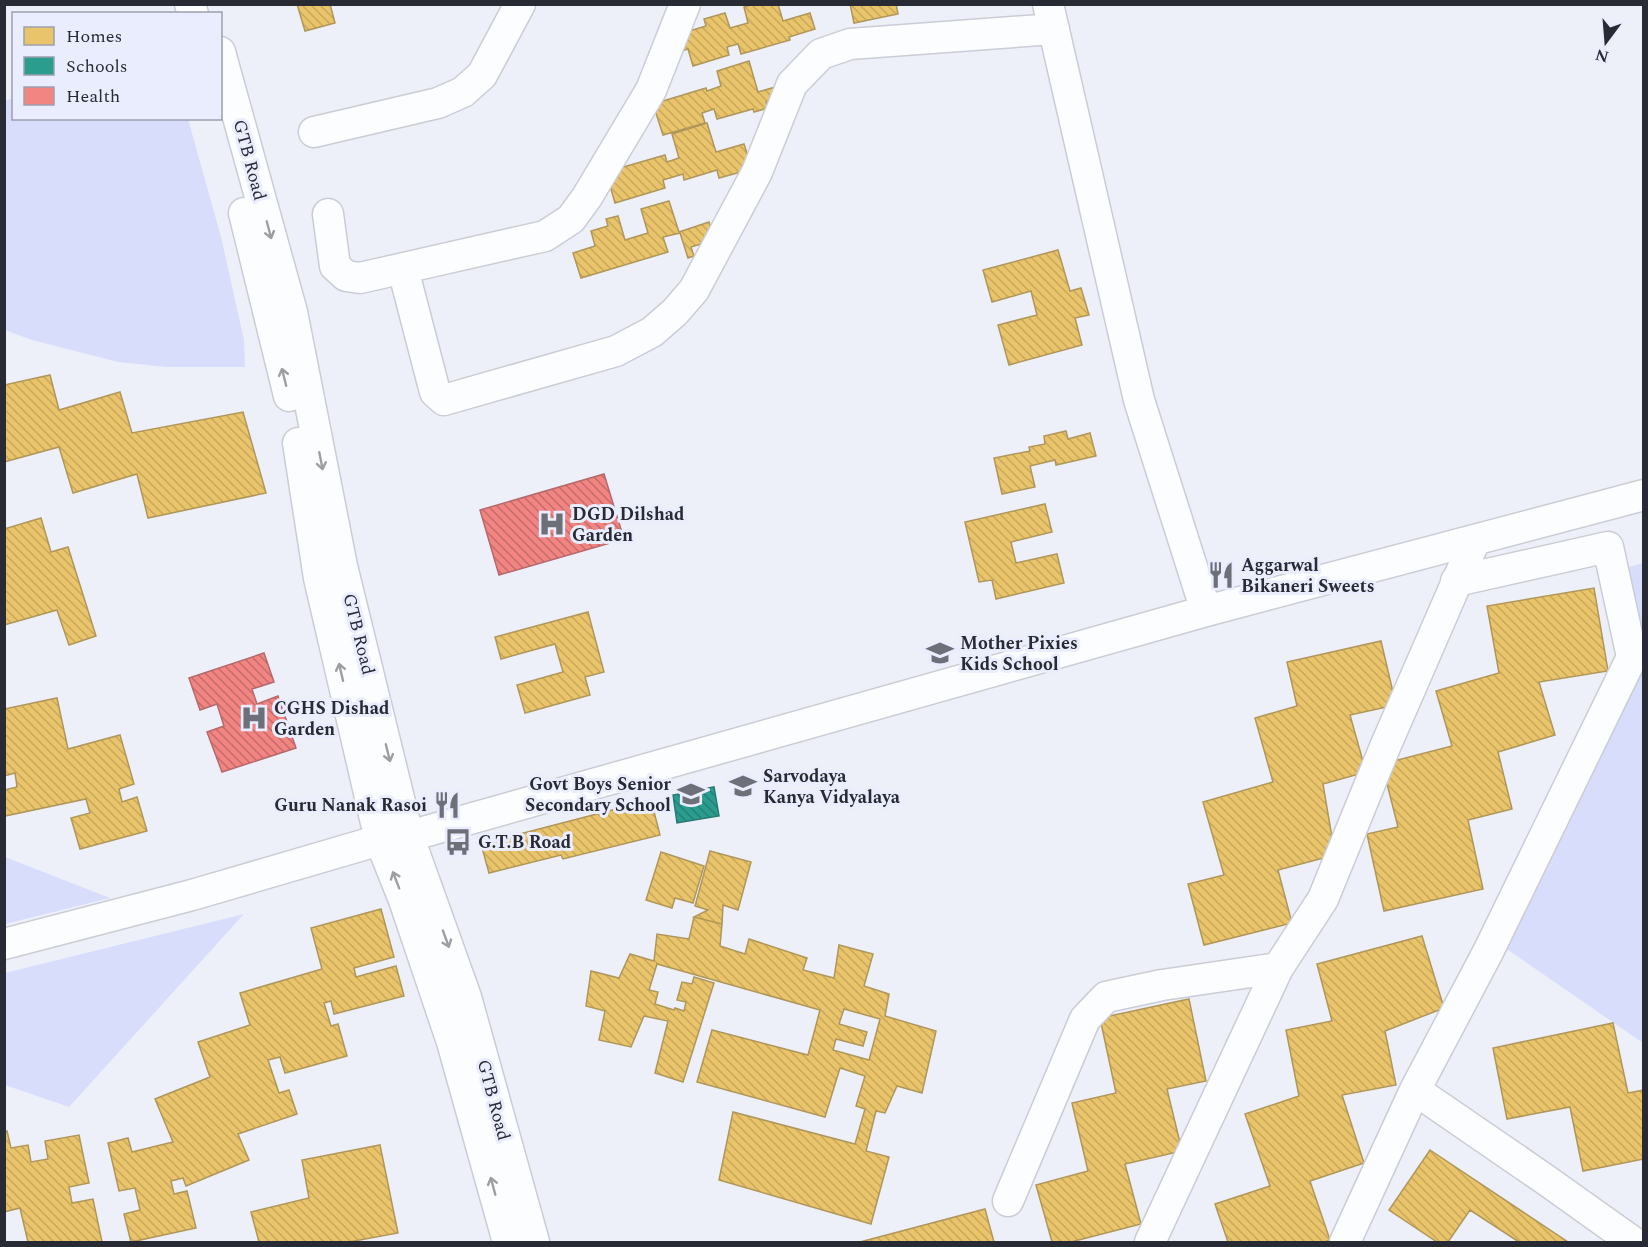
<svg xmlns="http://www.w3.org/2000/svg" width="1648" height="1247" viewBox="0 0 1648 1247" font-family="Spectral,serif">
  <style>
    .park { fill: #d7ddfb }
    .homes { fill: url(#homes-back-hatch); stroke: #af965a; stroke-width: 1.5; fill-rule: evenodd }
    .schools { fill: url(#schools-back-hatch); stroke: #297a74; stroke-width: 1.5 }
    .health { fill: url(#health-back-hatch); stroke: #b5696b; stroke-width: 1.5 }
    .lines { fill: none; stroke-linecap: round; stroke-linejoin: round }
    .minor-casing { stroke: #cbccd5; stroke-width: 33 }
    .minor { stroke: #fcfdfe; stroke-width: 30 }
    .oneway { stroke: #9d9ea3 }
    .labels { text-anchor: middle; stroke-width: 6; stroke-linejoin: round; paint-order: stroke }
    .street-label { font-size: 18px; fill: #282a34; stroke: #eaedfd }
    .poi-label { font-size: 18px; font-weight: bold; fill: #282a34; stroke: #eaedfd; text-anchor: start }
  </style>
  <defs>
    <pattern id="homes-back-hatch" width="6" height="6" patternUnits="userSpaceOnUse" patternTransform="scale(1.5)"><rect width="6" height="6" fill="#e9c46a"/><path d="M-1 5l2 2M0 0l6 6M5-1l2 2" fill="none" stroke="#c8a95c"/></pattern>
    <pattern id="schools-back-hatch" width="6" height="6" patternUnits="userSpaceOnUse" patternTransform="scale(1.5)"><rect width="6" height="6" fill="#2a9d8f"/><path d="M-1 5l2 2M0 0l6 6M5-1l2 2" fill="none" stroke="#248076"/></pattern>
    <pattern id="health-back-hatch" width="6" height="6" patternUnits="userSpaceOnUse" patternTransform="scale(1.5)"><rect width="6" height="6" fill="#f28482"/><path d="M-1 5l2 2M0 0l6 6M5-1l2 2" fill="none" stroke="#c46c6b"/></pattern>
  </defs>
  <rect width="100%" height="100%" fill="#eef0f9"/>
  <path class="park" d="M13,98L14,118L188,119L221,237L244,340L245,367H166L118,362L32,340L5,330L4,101Z
    M1643,563V1043L1482,932L1633,672L1622,569Z
    M5,857L110,898L5,924Z
    M244,914L69,1107L5,1085V973Z"/>
  <path class="homes" d="M297,4H330L335,23L305,31Z
    M754,4H778L783,21L810,13L815,29L789,37L790,40L741,54L738,44L727,47L729,55L693,66L688,49L681,51L676,35L706,26L704,19L725,13L730,28L748,23L744,7Z
    M850,4H896L898,14L854,23Z
    M749,61L758,92L779,86L783,97L766,102L768,108L754,112L753,109L717,119L714,109L702,113L705,123L663,135L653,104L706,88L707,91L721,86L717,71Z
    M707,123L716,152L744,144L752,169L719,178L717,170L684,180L683,174L663,180L665,188L615,203L606,172L665,155L667,162L679,158L672,134Z
    M669,201L679,232L709,222L714,240L691,247L694,256L688,258L680,233L663,237L668,252L581,278L573,253L595,246L591,231L608,226L606,219L618,216L625,240L648,233L641,209Z
    M1058,250L1070,291L1081,288L1089,315L1075,318L1082,345L1009,365L998,325L1037,315L1031,291L992,302L983,270Z
    M50,375L59,410L120,392L132,433L243,412L266,493L148,518L137,474L73,493L59,447L4,462V385Z
    M1066,431L1068,439L1090,433L1096,456L1056,465L1055,460L1030,466L1035,487L1002,494L994,458L1030,451L1029,447L1045,444L1044,436Z
    M1045,504L1052,532L1011,542L1016,563L1057,554L1064,583L996,599L992,580L979,582L965,522Z
    M41,518L51,552L68,547L96,636L69,645L57,610L4,625V529Z
    M1594,588L1608,671L1539,682L1555,735L1498,752L1512,809L1468,820L1483,889L1384,911L1367,834L1398,827L1382,764L1452,746L1436,691L1499,673L1487,606Z
    M588,612L604,672L585,677L590,695L525,713L517,685L563,672L555,644L501,659L495,637Z
    M1381,641L1396,705L1350,715L1366,772L1323,784L1335,855L1278,870L1292,923L1204,945L1188,884L1224,875L1203,802L1273,782L1255,718L1297,706L1287,662Z
    M57,698L68,749L120,735L134,784L119,789L122,802L137,797L147,831L80,849L71,818L90,813L86,799L5,816L4,790L17,787L15,773L4,776V709Z
    M651,800L660,835L563,859L561,855L489,873L481,844Z
    M710,851L751,862L738,910L723,905L722,924L694,917L708,910L695,906Z
    M661,852L704,866L693,903L675,898L672,908L646,900Z
    M381,909L394,957L354,968L356,977L396,966L404,996L334,1014L331,1001L324,1003L331,1026L338,1024L347,1056L285,1073L280,1057L268,1060L279,1093L289,1090L297,1114L238,1134L249,1160L186,1186L183,1178L171,1181L174,1194L187,1191L196,1228L131,1242L124,1214L140,1210L135,1188L119,1191L108,1143L128,1138L132,1152L173,1142L155,1099L210,1077L198,1042L250,1025L240,993L322,969L311,928Z
    M694,917L722,924L720,946L745,954L749,939L807,958L803,970L834,978L839,945L873,954L864,986L889,994L885,1016L936,1031L922,1093L897,1086L885,1113L876,1111L866,1151L889,1157L871,1224L719,1180L733,1112L855,1144L865,1109L856,1106L865,1076L840,1068L825,1117L697,1082L712,1030L808,1055L820,1010L657,964L649,990L658,992L655,1004L674,1010L675,1008L684,1011L686,1002L677,1000L682,982L692,984L694,977L714,983L683,1082L655,1073L668,1021L644,1016L631,1047L599,1040L605,1011L586,1006L591,971L619,978L630,954L654,961L657,934L689,939ZM844,1009L880,1019L869,1060L833,1050L836,1039L863,1046L867,1032L839,1024Z
    M1422,936L1444,1008L1385,1031L1396,1085L1342,1095L1364,1163L1310,1181L1330,1240L1324,1242H1228L1215,1204L1270,1186L1245,1114L1299,1096L1286,1030L1332,1021L1317,964Z
    M1189,999L1206,1081L1167,1089L1182,1151L1125,1164L1141,1224L1071,1242H1052L1036,1185L1088,1171L1072,1103L1116,1093L1100,1018Z
    M1613,1023L1628,1093L1644,1090V1159L1583,1171L1570,1107L1507,1119L1493,1048Z
    M7,1131L11,1148L28,1145L31,1162L48,1159L45,1141L79,1135L89,1183L69,1187L72,1203L93,1199L102,1242H28L20,1208L4,1212V1132Z
    M380,1145L398,1233L349,1242H259L251,1212L309,1198L302,1160Z
    M1430,1150L1568,1242H1519L1470,1210L1448,1242H1437L1389,1210Z
    M985,1209L994,1242H860Z"/>
  <path class="schools" d="M714,787L719,816L677,823L673,795Z"/>
  <path class="health" d="M604,474L624,539L499,575L480,510Z
    M264,653L274,682L252,689L257,704L278,696L296,748L222,772L207,732L224,726L217,704L200,710L189,678Z"/>
  <g class="lines">
    <defs>
      <path id="minor" d="M190,4L193,14
        M220,52L292,312L342,566L408,835L466,997L534,1242
        M314,132L438,103L463,92L482,75L520,4
        M244,213L289,396
        M328,214L335,266L346,276L360,278L545,236L571,219L587,197L651,90L685,4
        M403,269L435,392L444,400L616,351L652,332L675,312L694,290L757,172L792,84L821,54L850,44L1054,29
        M298,443L319,578L380,840L404,900L452,1042L508,1242
        M1456,581L1608,547L1632,657L1488,952L1415,1090L1546,1180L1633,1242
        M1206,611L1644,495
        M4,944L192,895L380,840L420,833L1206,611L1139,400L1048,4
        M1008,1201L1085,1019L1106,997L1162,985L1278,968
        M1150,1242L1278,968L1323,899L1385,747L1475,540
        M1345,1242L1415,1090"/>
    </defs>
    <use href="#minor" class="minor-casing"/>
    <use href="#minor" class="minor"/>
  </g>
  <defs><path id="oneway-shaft" d="M-6 0H5M1.5-3L5.5 0L1.5 3" fill="none" stroke-width="1.6" stroke-linecap="round" stroke-linejoin="round" transform="scale(1.5)"/></defs>
  <g class="oneway">
    <use href="#oneway-shaft" transform="translate(269 230) rotate(75)"/>
    <use href="#oneway-shaft" transform="translate(284 377) rotate(-104)"/>
    <use href="#oneway-shaft" transform="translate(321 461) rotate(79)"/>
    <use href="#oneway-shaft" transform="translate(341 672) rotate(-103)"/>
    <use href="#oneway-shaft" transform="translate(388 753) rotate(76)"/>
    <use href="#oneway-shaft" transform="translate(396 880) rotate(-111)"/>
    <use href="#oneway-shaft" transform="translate(446 939) rotate(70)"/>
    <use href="#oneway-shaft" transform="translate(493 1186) rotate(-105)"/>
  </g>
  <defs>
    <symbol id="hospital-bare" viewBox="-9 -9 18 18"><path d="M-5-5h3v3.5h4V-5h3V5h-3V1.5h-4V5h-3Z" fill="#6d6f79" stroke="#eaedfd" stroke-width="2.5" paint-order="stroke"/></symbol>
    <symbol id="restaurant-bare" viewBox="-9 -9 18 18"><path d="M-5-6h1v4h1v-4h1v4h1v-4h1v5L-1.5 .5V6h-2V.5L-5-1ZM5-6V6H3V1.5H1.5Q1.5-4 5-6Z" fill="#6d6f79" stroke="#eaedfd" stroke-width="2.5" paint-order="stroke"/></symbol>
    <symbol id="school-bare" viewBox="-9 -9 18 18"><path d="M0-5L7-2L0 1L-7-2ZM-4 1L0 2.5L4 1V4Q0 6-4 4Z" fill="#6d6f79" stroke="#eaedfd" stroke-width="2.5" paint-order="stroke"/></symbol>
    <symbol id="bus-bare" viewBox="-9 -9 18 18"><path d="M-5-6H5V4H4V6H2V4H-2V6H-4V4H-5ZM-3.5-4V0h7V-4ZM-3.5 1.2v1.5H-2V1.2ZM2 1.2v1.5H3.5V1.2Z" fill="#6d6f79" stroke="#eaedfd" stroke-width="2.5" paint-order="stroke"/></symbol>
  </defs>
  <g fill-rule="evenodd">
    <use href="#hospital-bare" x="533" y="505" width="38" height="38"/>
    <use href="#restaurant-bare" x="1202" y="556" width="38" height="38"/>
    <use href="#school-bare" x="921" y="634" width="38" height="38"/>
    <use href="#hospital-bare" x="235" y="699" width="38" height="38"/>
    <use href="#school-bare" x="724" y="767" width="38" height="38"/>
    <use href="#school-bare" x="672" y="775" width="38" height="38"/>
    <use href="#restaurant-bare" x="428" y="786" width="38" height="38"/>
    <use href="#bus-bare" x="439" y="823" width="38" height="38"/>
  </g>
  <g class="labels">
    <g class="street-label">
      <text transform="translate(250 160) rotate(75)" y="6">GTB Road</text>
      <text transform="translate(359 634) rotate(76)" y="6">GTB Road</text>
      <text transform="translate(494 1100) rotate(75)" y="6">GTB Road</text>
    </g>
    <g class="poi-label">
      <text x="572" y="520">DGD Dilshad<tspan x="572" dy="21">Garden</tspan></text>
      <text x="1241" y="571">Aggarwal<tspan x="1241" dy="21">Bikaneri Sweets</tspan></text>
      <text x="960" y="649">Mother Pixies<tspan x="960" dy="21">Kids School</tspan></text>
      <text x="274" y="714">CGHS Dishad<tspan x="274" dy="21">Garden</tspan></text>
      <text x="763" y="782">Sarvodaya<tspan x="763" dy="21">Kanya Vidyalaya</tspan></text>
      <text x="671" y="790" text-anchor="end">Govt Boys Senior<tspan x="671" dy="21">Secondary School</tspan></text>
      <text x="427" y="811" text-anchor="end">Guru Nanak Rasoi</text>
      <text x="478" y="848">G.T.B Road</text>
    </g>
  </g>
  <rect width="1648" height="1247" fill="none" stroke="#282a34" stroke-width="12"/>
  <rect x="12" y="12" width="210" height="108" fill="#eaedfd" stroke="#9c9fad" stroke-width="1.5"/>
  <rect x="24" y="27" width="30" height="18" fill="#e9c46a" stroke="#9c9fad" stroke-width="1.5"/>
  <text x="66" y="42" font-size="18" fill="#282a34">Homes</text>
  <rect x="24" y="57" width="30" height="18" fill="#2a9d8f" stroke="#9c9fad" stroke-width="1.5"/>
  <text x="66" y="72" font-size="18" fill="#282a34">Schools</text>
  <rect x="24" y="87" width="30" height="18" fill="#f28482" stroke="#9c9fad" stroke-width="1.5"/>
  <text x="66" y="102" font-size="18" fill="#282a34">Health</text>
  <g transform="translate(1606 42) rotate(196)" stroke="#eaedfd" stroke-width="4.5" paint-order="stroke">
  <path d="M0-4.5L10 22L0 15L-10 22Z" fill="#282a34"/>
  <text y="-9" font-size="16" font-weight="bold" text-anchor="middle" fill="#282a34">N</text>
  </g>
</svg>
